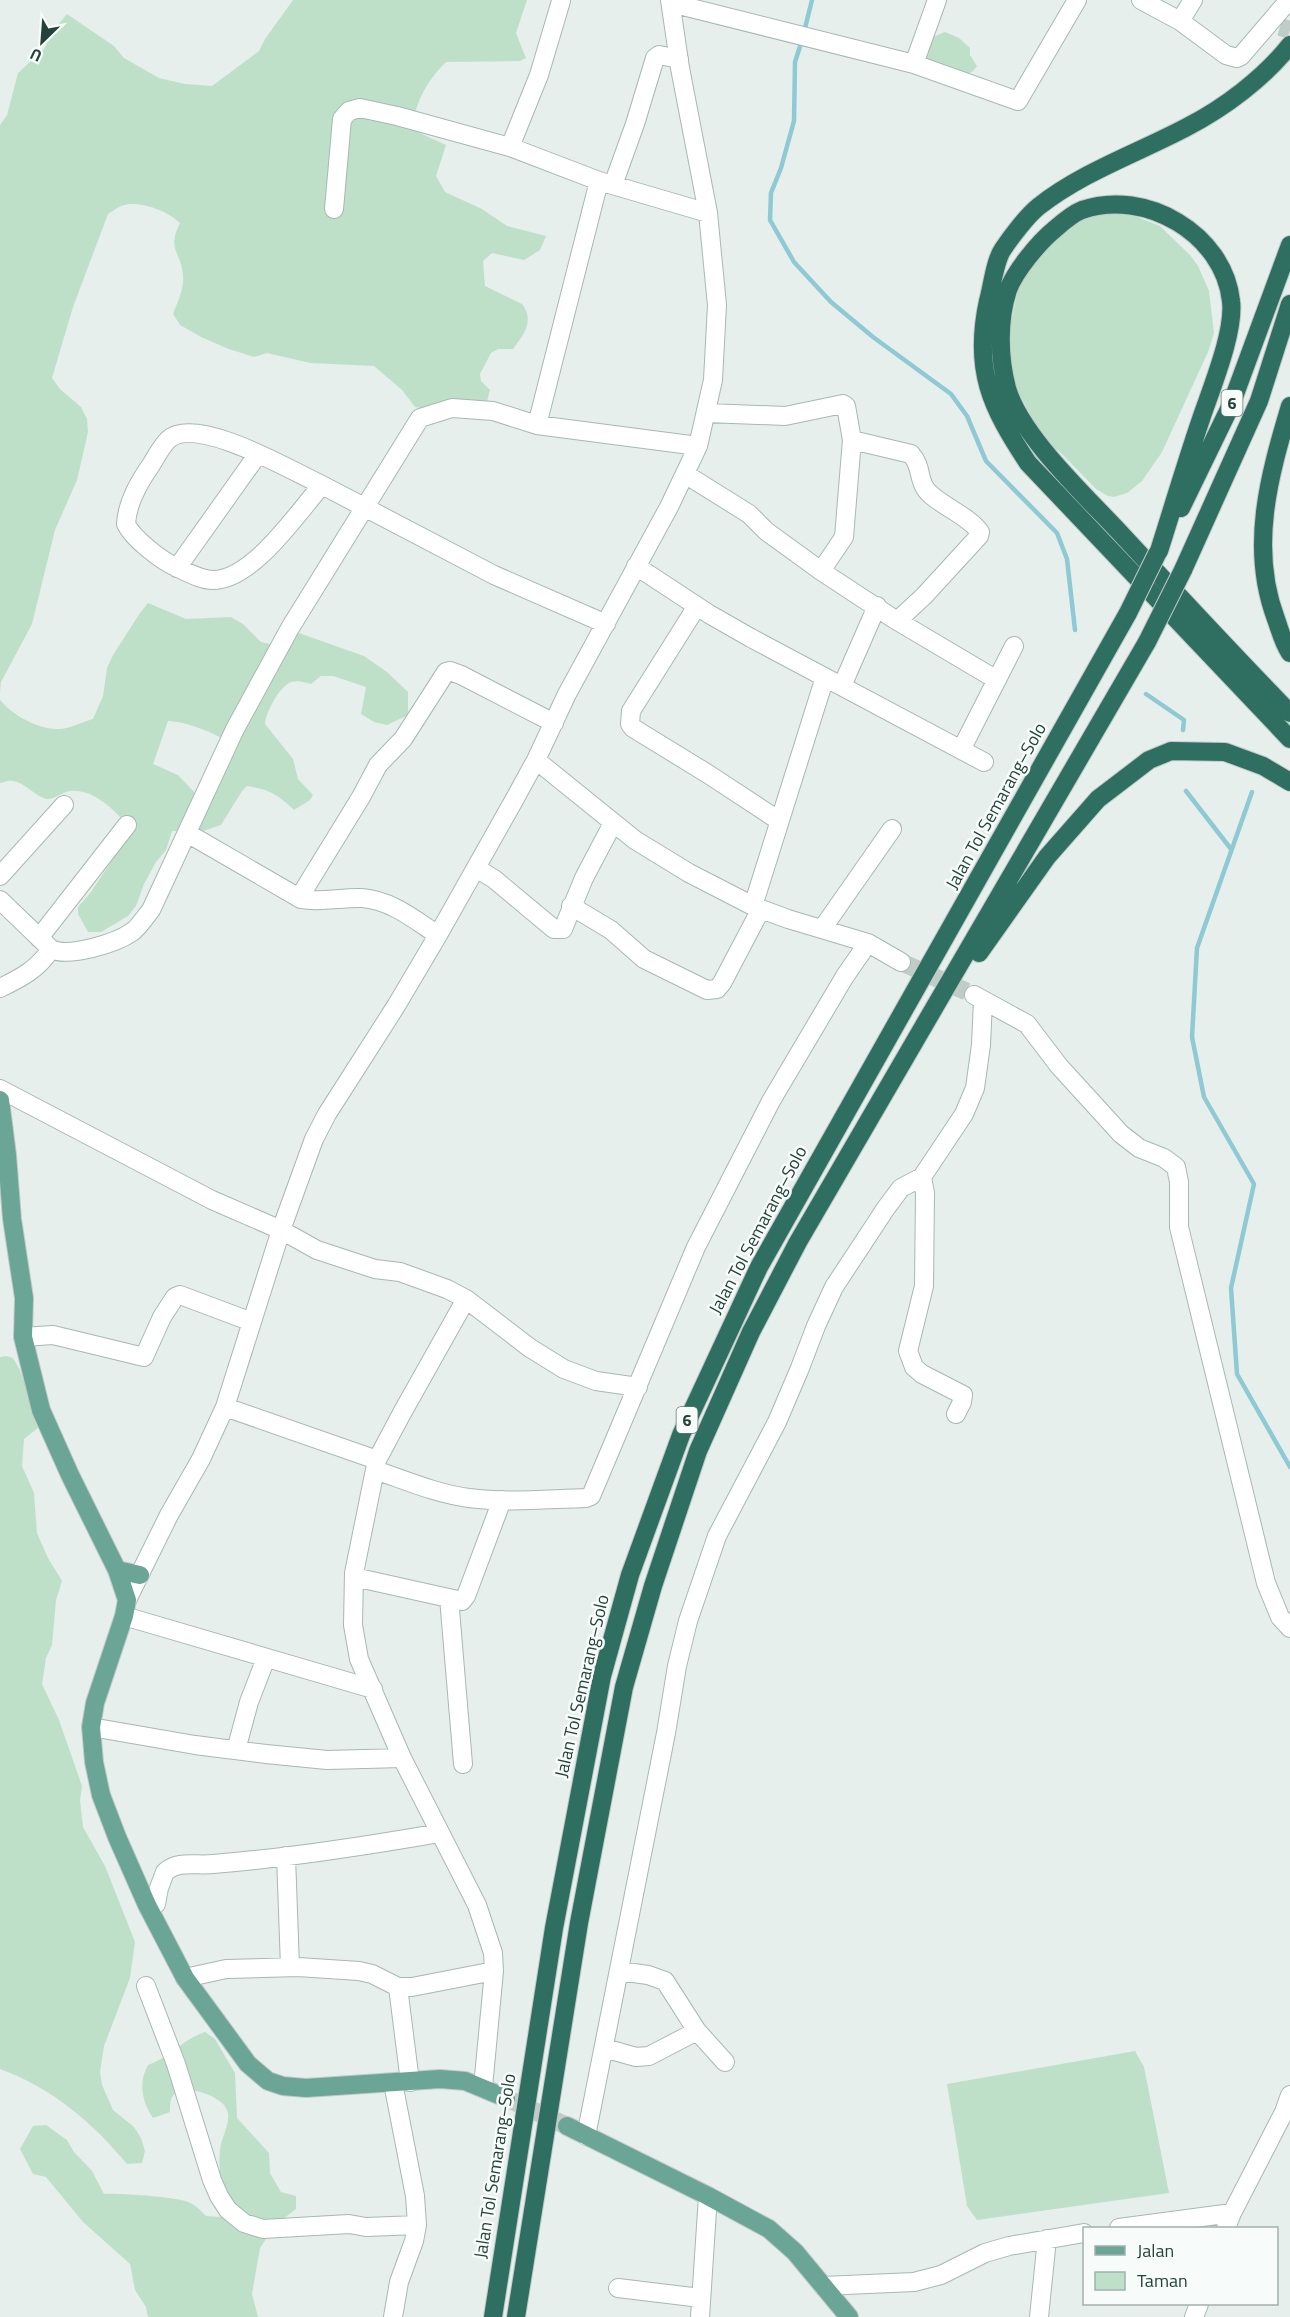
<svg xmlns="http://www.w3.org/2000/svg" width="1290" height="2317" viewBox="0 0 1290 2317" font-family="'Titillium Web',sans-serif">
  <style>
    .green { fill: #bfe0c8; fill-rule: evenodd }
    .lines { fill: none; stroke-linecap: round; stroke-linejoin: round }
    .stream { stroke: #8ec9d4; stroke-width: 4.5 }
    .minor-tunnel { stroke: #bfccc8; stroke-width: 18; stroke-dasharray: 18 9; stroke-linecap: butt }
    .major-tunnel { stroke: #bfccc8; stroke-width: 18; stroke-dasharray: 18 9; stroke-linecap: butt }
    .minor-casing { stroke: #a8b8b2; stroke-width: 20 }
    .major-casing { stroke: #c2cac8; stroke-width: 20 }
    .highway-casing { stroke: #c2cac8; stroke-width: 20 }
    .minor { stroke: #fff; stroke-width: 18 }
    .major { stroke: #6aa596; stroke-width: 18 }
    .highway { stroke: #2f6f62; stroke-width: 18 }
    .highway-bridge-casing { stroke: #c2cac8; stroke-width: 20; stroke-linecap: butt }
    .highway-bridge { stroke: #2f6f62; stroke-width: 18 }
    .labels { text-anchor: middle; stroke-width: 5; stroke-linejoin: round; paint-order: stroke }
    .shield { fill: #f7fbf9; stroke: #637a73; stroke-width: 1.5 }
    .shield-label { font-size: 16px; font-weight: bold; fill: #24423a }
    .street-label { font-size: 18px; fill: #24423a; stroke: #f7fbf9 }
  </style>
  <rect width="100%" height="100%" fill="#e6efeb"/>
  <path class="green" d="M293,0H527L516,33L526,58L520,61L446,62C425,83 417,101 411,129L446,145L436,176L445,192L482,209L507,226L546,236L540,250L524,260L492,253L483,261L485,286L522,304C535,321 524,334 513,349H498L491,353L480,374L481,381L490,390L486,405L441,410L415,407L402,390L374,366L310,363L267,353L254,357L229,349L203,338L180,325L173,314C177,303 184,290 183,277C182,251 166,251 180,223C168,211 138,199 121,206C117,208 112,211 108,214L73,307L52,378L60,389L81,407L87,419L88,432L77,480L55,530L32,624L1,682L0,692V125L7,115L18,73L44,49L54,30L67,14L114,46L124,58L159,78L185,84L212,86L259,51L265,39Z
    M945,32L959,38L970,48V55L977,66L973,71L968,74L928,62L924,57L933,37Z
    M1108,212L1127,213L1160,226L1190,255L1198,266L1209,291L1214,333L1208,352L1162,452L1142,481L1127,493L1114,497L1108,496L1096,489L1060,452L1049,445L1041,434L1017,390L1009,364L1008,339L1018,288L1036,255L1075,220Z
    M148,603L186,619L231,617L243,624L261,642L274,645L296,632L364,656L387,672L408,692V715L387,725L374,722L361,714L366,687L333,676H321L311,684C304,682 298,680 291,682C279,687 266,712 265,724L293,759L298,779L313,795L310,800L294,810C277,794 270,790 247,786L242,791L221,825L203,831H172L166,850L156,862L144,884L136,906L128,916L101,932H88L78,914V907L91,892L132,830C117,813 95,788 69,791C61,793 55,799 47,799C34,797 23,779 8,781C5,781 3,783 0,783V700C13,716 40,730 60,729C71,728 82,722 93,719L103,696L107,668L113,655L140,613ZM168,721C186,721 225,736 237,749L224,768L198,796L178,775L153,764Z
    M6,1356L13,1358L20,1370L39,1427L24,1439L22,1466L34,1493L37,1533L48,1558L62,1581L56,1600L52,1645L46,1658L42,1684L59,1720L82,1786L80,1800L83,1827L105,1866L135,1942L130,1978L104,2046L100,2072L102,2085L113,2110L134,2127L141,2138L145,2151L142,2163L127,2164C92,2122 52,2088 0,2069V1357Z
    M205,2032L215,2039L235,2073L237,2118L269,2153L270,2173L281,2192L296,2196V2209L275,2225L260,2248L252,2294L258,2317H148L146,2307L135,2290L130,2264L83,2222L46,2177L33,2174L20,2149L33,2126L46,2125L67,2140L74,2152L92,2171L104,2194C118,2193 176,2197 188,2202C196,2205 201,2211 206,2216L220,2217L225,2207C221,2188 218,2170 220,2151C220,2139 232,2122 227,2110C223,2097 186,2083 174,2094C170,2098 170,2106 170,2112L153,2118C142,2102 138,2082 148,2065C169,2058 183,2039 205,2032Z
    M1135,2051L1144,2067L1169,2193L977,2220L967,2206L947,2084Z"/>
  <g class="lines">
    <path class="stream" d="M804,32L812,0
      M802,40L795,62L794,121L781,168L771,193L770,220L794,262L831,302L873,337L951,394L967,416L986,461L1057,533L1067,559L1075,630
      M1146,694L1184,720L1183,730
      M1186,791L1231,849
      M1252,792L1197,948L1192,1037L1204,1097L1254,1184L1231,1288L1237,1374L1290,1467"/>
    <path class="minor-tunnel" d="M1280,27L1290,30
      M901,962L974,995"/>
    <path class="major-tunnel" d="M506,2098L567,2126"/>
    <defs>
      <path id="minor" d="M1141,0L1180,21L1226,55L1237,58L1241,56L1289,0
        M671,3L914,64L1018,101L1077,0
        M1180,21L1193,0
        M914,64L937,0
        M510,147L539,75L561,1
        M599,181L537,425L698,446
        M613,185L635,124L655,58L659,55L679,59
        M334,209L342,119L349,111L360,108L397,116L510,147L599,181L708,213
        M707,413L785,416L843,404L846,406L852,440L844,537L821,571
        M852,440L911,454C922,467 918,477 925,488C934,503 967,514 980,532L979,536L924,596L897,621
        M685,474L749,514L766,531L821,571L894,619L997,680
        M322,485C292,471 197,415 169,439C162,445 156,457 151,465C139,482 127,503 126,524C133,539 163,562 178,568C189,573 201,580 213,580C253,580 298,512 322,485L494,575L606,624
        M636,566L709,614L751,638L984,762
        M177,568L258,454
        M697,606L631,711L630,724L633,728L708,774L778,820
        M842,686L877,606
        M961,750L1014,646
        M536,760L635,840L689,873L753,906L788,919L868,943L901,962
        M187,833L301,899C321,903 342,897 362,898C391,900 415,920 438,935
        M476,868L494,879L554,929H563L584,878L613,823
        M0,876L64,805
        M299,898L361,797L378,765L403,739L446,672L450,671L461,675L554,723
        M0,900L51,949C38,969 21,978 0,988
        M571,906L611,930L644,959L707,990L717,989L722,983L761,909
        M753,906L825,677
        M822,929L892,829
        M39,938L127,825
        M51,949C69,958 116,943 132,932C139,927 145,917 151,910L235,729L290,628L420,418L452,408L493,411L537,425
        M974,995L1027,1024L1059,1066L1121,1134L1139,1148L1164,1158L1176,1167L1179,1182V1227L1266,1583L1280,1617L1290,1628
        M0,1089L212,1200L281,1230L317,1250L375,1269L400,1272L447,1289L466,1299L530,1348L564,1369L596,1381L638,1387
        M922,1177L925,1193L924,1286L908,1351L914,1367L922,1374L963,1395L962,1402L956,1414
        M466,1299L402,1413L377,1460L354,1573L353,1625L359,1659L402,1758L477,1905L493,1953L494,1971L483,2087
        M23,1337L53,1335L144,1357L162,1317L175,1297L180,1295L252,1322
        M225,1407L377,1460
        M375,1470C405,1480 437,1494 469,1498C507,1503 547,1499 586,1498L591,1496L696,1247L771,1101L845,976L868,943
        M354,1577L462,1601L466,1596L502,1500
        M449,1598L463,1764
        M127,1600L169,1515L201,1459L225,1407L281,1230L314,1139L327,1114L396,1006L438,935L513,802L536,760L567,694L669,507L698,446L713,380L717,305L708,213L680,68L670,0
        M124,1616L373,1689
        M91,1727L195,1745L266,1754L327,1760L402,1758
        M236,1750L249,1702L266,1658
        M286,1856L290,1967
        M149,1909L156,1904L159,1888L165,1872C179,1860 195,1866 213,1864C289,1858 365,1846 440,1833
        M619,1971L648,1975L665,1981L697,2031
        M185,1978L226,1969L298,1967L359,1971L372,1974L398,1987H412L494,1971
        M146,1986L176,2064L212,2180L219,2196L228,2210L244,2223L263,2229L349,2224L366,2227L417,2225
        M398,1987L410,2082
        M604,2048L636,2057L649,2056L697,2031L725,2062
        M393,2083L415,2196L417,2225L414,2241L399,2282L393,2317
        M586,2136L666,1733L677,1666L688,1621L717,1536L777,1422L800,1368L816,1326L834,1287L886,1208L901,1188L922,1177L964,1114L975,1088L981,1045L983,1000
        M1119,2228L1232,2213
        M1226,2228L1232,2213L1284,2112L1290,2095
        M823,2286L914,2282L941,2275L985,2253L1009,2246L1084,2233
        M618,2288L701,2298
        M700,2317L708,2196
        M1039,2317L1047,2239
        M1194,2317L1199,2304"/>
      <path id="major" d="M0,1100L7,1155L12,1219L24,1298L23,1337L41,1410L70,1475L117,1570L127,1600L124,1616L95,1703L91,1727L94,1762L101,1795L117,1837L147,1905L185,1978L248,2064L268,2081L283,2086L306,2088L440,2079L465,2081L506,2098
        M117,1570L140,1575
        M567,2126L708,2196L769,2229L795,2252L849,2317"/>
      <path id="highway" d="M1290,45C1264,78 1224,108 1187,127C1138,153 1082,172 1038,207C1027,216 1011,237 1003,249C995,260 992,287 988,301C973,370 991,407 1028,463L1290,739
        M1290,406C1269,476 1249,548 1276,619C1280,630 1283,643 1290,653
        M1181,508L1231,405L1290,245
        M1159,551C1173,507 1186,463 1201,419C1211,389 1235,332 1231,301C1224,234 1145,188 1082,210C1072,214 1063,222 1055,229C1039,242 1015,271 1008,290C998,320 999,358 1007,388C1021,437 1088,498 1123,536C1178,595 1233,655 1290,713
        M1183,570L1259,401L1290,304
        M979,953L1047,857L1098,799L1149,760L1171,751L1225,752L1263,766L1290,782
        M493,2317L554,1928L602,1676L630,1575L681,1435L759,1267L1128,613
        M516,2317L579,1923L624,1687L653,1586L698,1451L751,1332L798,1242L1147,642"/>
    </defs>
    <use href="#minor" class="minor-casing"/>
    <use href="#major" class="major-casing"/>
    <use href="#highway" class="highway-casing"/>
    <use href="#minor" class="minor"/>
    <use href="#major" class="major"/>
    <use href="#highway" class="highway"/>
    <defs>
      <path id="highway-bridge" d="M1128,613L1157,554
        M1147,642L1183,570"/>
    </defs>
    <use href="#highway-bridge" class="highway-bridge-casing"/>
    <use href="#highway-bridge" class="highway-bridge"/>
  </g>
  <g class="labels">
    <g class="shield">
      <rect x="1221.5" y="390" width="21" height="26" rx="4.5"/>
      <rect x="676.5" y="1407" width="21" height="26" rx="4.5"/>
    </g>
    <g class="shield-label">
      <text x="1232" y="409">6</text>
      <text x="687" y="1426">6</text>
    </g>
    <g class="street-label">
      <text transform="translate(996 806) rotate(-61)" y="6">Jalan Tol Semarang–Solo</text>
      <text transform="translate(758 1230) rotate(-62)" y="6">Jalan Tol Semarang–Solo</text>
      <text transform="translate(582 1686) rotate(-77)" y="6">Jalan Tol Semarang–Solo</text>
      <text transform="translate(495 2166) rotate(-81)" y="6">Jalan Tol Semarang–Solo</text>
    </g>
  </g>
  <rect x="1083" y="2227" width="195" height="78" fill="#f7fbf9" stroke="#a3b1ad" stroke-width="1.5"/>
  <rect x="1095" y="2246" width="30" height="9" fill="#6aa596" stroke="#a3b1ad" stroke-width="1.5"/>
  <text x="1137" y="2257" font-size="18" fill="#24423a">Jalan</text>
  <rect x="1095" y="2272" width="30" height="18" fill="#bfe0c8" stroke="#a3b1ad" stroke-width="1.5"/>
  <text x="1137" y="2287" font-size="18" fill="#24423a">Taman</text>
  <g transform="translate(42 42) rotate(205)" stroke="#f7fbf9" stroke-width="4.5" paint-order="stroke">
  <path d="M0-4.5L10 22L0 15L-10 22Z" fill="#24423a"/>
  <text y="-9" font-size="16" font-weight="bold" text-anchor="middle" fill="#24423a">U</text>
  </g>
</svg>
